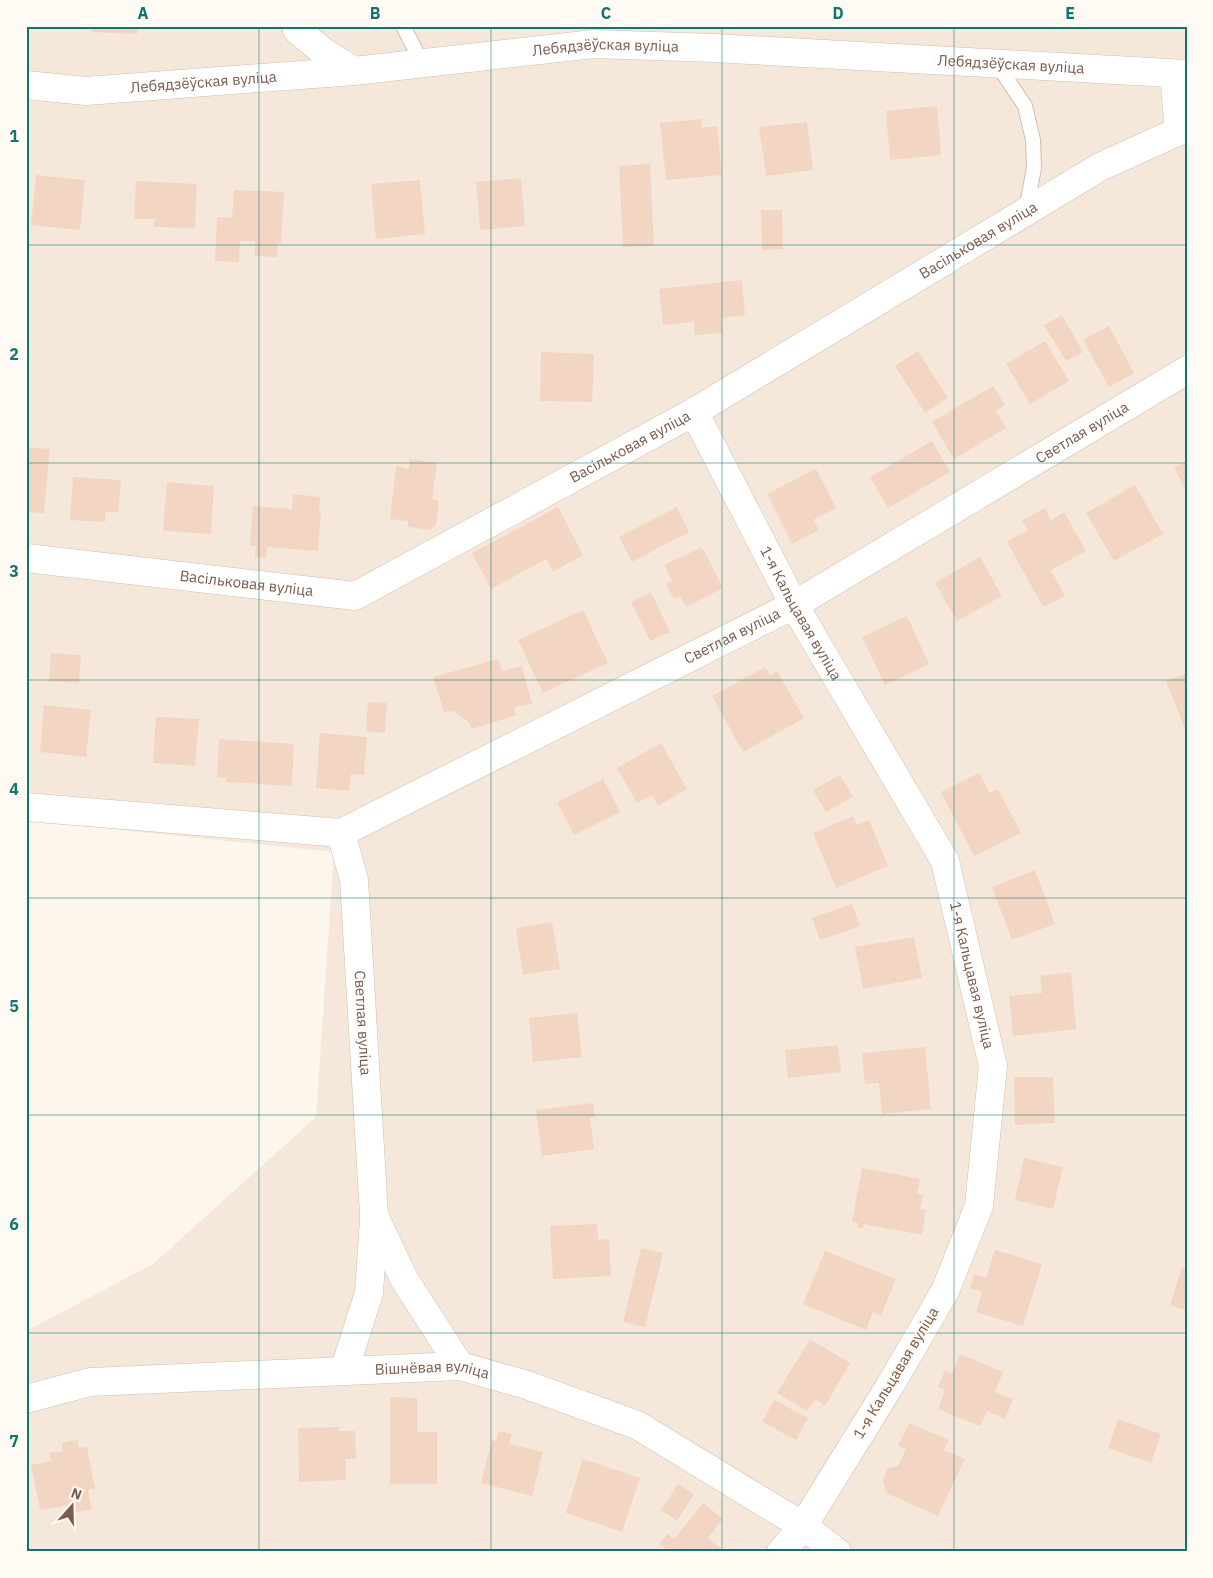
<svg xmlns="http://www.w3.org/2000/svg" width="1213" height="1578" viewBox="0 0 1213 1578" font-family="'IBM Plex Sans',sans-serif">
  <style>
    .residential { fill: #f5e8da }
    .building { fill: #f3d5c3 }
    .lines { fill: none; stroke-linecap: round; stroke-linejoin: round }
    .service-casing { stroke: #d1beb0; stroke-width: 16 }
    .minor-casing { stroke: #d1beb0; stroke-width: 29 }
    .service { stroke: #fff; stroke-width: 14 }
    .minor { stroke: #fff; stroke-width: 28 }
    .grid { fill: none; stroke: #0f766e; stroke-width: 1; stroke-opacity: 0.55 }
    .labels { text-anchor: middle; stroke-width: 4; stroke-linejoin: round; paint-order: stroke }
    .street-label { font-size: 15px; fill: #7a5c4d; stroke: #fffaf3 }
    .neatline { fill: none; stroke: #0f766e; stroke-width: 2 }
    .grid-label { font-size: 16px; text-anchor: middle; font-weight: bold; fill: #0f766e }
  </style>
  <rect width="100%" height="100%" fill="#fdf6ec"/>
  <path class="residential" d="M26,26H1187V1552H26V1331L153,1264L316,1117L334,852L26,820Z"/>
  <path class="building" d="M92,26H138L137,34L92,32Z
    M937,106L941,155L890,160L886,111Z
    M701,119L702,128L717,126L722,175L666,180L660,123Z
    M807,122L813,170L766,176L759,127Z
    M650,164L654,246L623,247L619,166Z
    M36,175L85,180L80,230L31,225Z
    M521,178L525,226L480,230L476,182Z
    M420,180L425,234L376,239L371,184Z
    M136,181L197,184L195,228L154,227L155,219H134Z
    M234,190L284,192L281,243L278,242L277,257L255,256V241H240L239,262L215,261L217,217L232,218Z
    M761,210H782L783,249L762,250Z
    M742,280L745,315L721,318L723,333L695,335L694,322L663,325L659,289Z
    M1062,315L1083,352L1066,361L1044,325Z
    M1109,326L1134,373L1109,387L1083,340Z
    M1045,341L1069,381L1030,404L1006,364Z
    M918,351L948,398L925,413L895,366Z
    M541,352L594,354L592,402L540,401Z
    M993,386L1005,405L996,411L1006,428L954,459L932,422Z
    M932,441L950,472L888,508L870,477Z
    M26,447L50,449L44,513L26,512Z
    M410,459L437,463L432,499L439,501L436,525L430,530L408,527V521L390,519L396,466L409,469Z
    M1187,461V492L1174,468Z
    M816,469L836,508L813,520L819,530L792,544L767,494Z
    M73,477L121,480L118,512H105V522L70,520Z
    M167,482L214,486L211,534L163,531Z
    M1135,485L1163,534L1114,561L1086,513Z
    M293,494L320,497L319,511H321L318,551L267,547L266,558L255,557L256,546H250L253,506L292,509Z
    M558,507L583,555L553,572L546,559L491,589L472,553Z
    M677,507L689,532L632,562L619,537Z
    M1045,508L1051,520L1064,512L1086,551L1051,570L1065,596L1043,607L1007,542L1028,530L1022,520Z
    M702,547L723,588L686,607L680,596L674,599L666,584L672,581L664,565Z
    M980,557L1002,596L957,621L935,583Z
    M651,592L670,632L650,641L631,602Z
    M583,610L608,663L543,693L518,640Z
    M907,616L929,664L885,685L862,637Z
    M51,653L81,655L79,683L49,681Z
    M498,659L502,671L522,666L532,704L514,707L516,715L472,729L468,721L452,711L444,712L433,677Z
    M765,667L770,675L777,671L804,718L743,752L712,696Z
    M1187,673V734L1166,681Z
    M368,702L387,703L385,733L366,731Z
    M44,705L91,710L86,757L40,752Z
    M156,717L199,719L195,766L153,763Z
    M320,733L367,737L364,775L351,774L349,791L316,788Z
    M219,739L294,744L292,786L226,782V778L217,777Z
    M661,743L687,789L658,806L652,795L637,803L617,768Z
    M979,773L990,793L998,789L1021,833L974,856L941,792Z
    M840,775L853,797L826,812L813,790Z
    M603,779L620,812L574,835L557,802Z
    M853,816L857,825L869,820L888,866L836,888L813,833Z
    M1035,870L1055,924L1012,940L992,887Z
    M852,904L860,926L820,940L812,918Z
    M552,922L560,969L523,975L516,928Z
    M914,937L922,978L863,989L855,947Z
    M1071,972L1076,1029L1013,1036L1009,996L1042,993L1040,976Z
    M577,1013L582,1057L533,1062L529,1018Z
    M838,1045L841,1072L788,1078L785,1050Z
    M925,1047L931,1109L882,1114L879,1083L865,1084L862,1053Z
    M1014,1077H1053L1055,1123L1015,1125Z
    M593,1103L595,1117L590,1118L594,1149L542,1156L536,1110Z
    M1024,1158L1063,1167L1053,1209L1015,1200Z
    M862,1168L920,1179L917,1194L923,1195L920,1209L926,1210L922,1235L864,1224L863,1229L857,1228L858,1223L852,1222Z
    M597,1224L598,1240L609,1239L611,1276L553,1279L550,1226Z
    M641,1248L663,1253L645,1327L623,1322Z
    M995,1250L1042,1264L1023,1326L976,1312L982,1292L970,1288L974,1274L986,1278Z
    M825,1251L896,1279L881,1316L873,1312L866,1330L803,1304Z
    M1182,1267L1187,1269V1311L1170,1305Z
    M810,1339L850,1363L825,1406L815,1399L807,1411L777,1393Z
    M960,1354L1003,1372L995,1392L1013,1399L1005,1419L987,1411L980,1426L938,1409L945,1390L938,1387L945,1370L952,1374Z
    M390,1397L417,1398V1432H437V1484H390Z
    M774,1400L808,1418L796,1440L762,1422Z
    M1118,1419L1161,1434L1151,1463L1108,1448Z
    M909,1423L949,1440L944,1450L965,1459L938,1516L886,1493L883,1480L888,1468L898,1466L906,1449L898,1446Z
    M339,1427V1431H355L356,1459H346V1480L299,1482L298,1428Z
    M499,1431L512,1434L509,1444L543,1452L532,1496L481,1483L492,1440L496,1441Z
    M77,1440L79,1448L87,1447L95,1488L88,1490L92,1509L71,1513L69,1505L40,1510L31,1465L51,1461L49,1453L63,1451L62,1443Z
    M583,1459L640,1478L622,1532L566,1513Z
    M678,1484L694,1494L677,1521L661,1510Z
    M703,1503L723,1519L708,1538L725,1552H662L665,1548L659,1544L668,1534L674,1539Z"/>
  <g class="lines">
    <defs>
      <path id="service" d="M403,26L422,63
        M997,64L1025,106L1033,140L1034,168L1026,210"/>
      <g id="minor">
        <path d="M296,26L297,30L325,53L354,71"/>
        <path d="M1174,74L1179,131"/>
        <path id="s1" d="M26,85L86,91L354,71L594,44L714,48L1187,74"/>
        <path id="s2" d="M694,412L794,605L945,861L993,1066L979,1206L945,1291L891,1384L803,1526L781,1552"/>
        <path id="s3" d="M26,558L355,596L694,412L1100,167L1179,131L1187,129"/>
        <path id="s4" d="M26,807L341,833L794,605L1187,370"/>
        <path id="s5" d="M341,833L354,880L374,1215L404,1279L460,1366"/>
        <path d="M344,1371L369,1293L374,1219"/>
        <path id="s6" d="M26,1399L90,1382L460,1366L527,1385L637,1425L803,1526L837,1552"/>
      </g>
    </defs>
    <use href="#service" class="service-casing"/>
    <use href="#minor" class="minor-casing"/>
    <use href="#service" class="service"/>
    <use href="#minor" class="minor"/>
  </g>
  <path class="grid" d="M259,26V1552M491,26V1552M722,26V1552M954,26V1552M26,245H1187M26,463H1187M26,680H1187M26,898H1187M26,1115H1187M26,1333H1187"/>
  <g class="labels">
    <g class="street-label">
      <text dy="5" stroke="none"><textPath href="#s1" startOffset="582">Лебядзёўская вуліца</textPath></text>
      <text dy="5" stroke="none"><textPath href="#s1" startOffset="988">Лебядзёўская вуліца</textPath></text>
      <text dy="5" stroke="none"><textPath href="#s1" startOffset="178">Лебядзёўская вуліца</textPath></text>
      <text dy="5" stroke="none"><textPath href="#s3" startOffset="1049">Васільковая вуліца</textPath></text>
      <text dy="5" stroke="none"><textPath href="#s4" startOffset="1159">Светлая вуліца</textPath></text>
      <text dy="5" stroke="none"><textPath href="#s3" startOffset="644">Васільковая вуліца</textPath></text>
      <text dy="5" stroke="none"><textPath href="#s3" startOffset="222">Васільковая вуліца</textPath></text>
      <text dy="5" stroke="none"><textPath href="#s2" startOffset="228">1-я Кальцавая вуліца</textPath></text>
      <text dy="5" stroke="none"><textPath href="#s4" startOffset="754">Светлая вуліца</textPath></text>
      <text dy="5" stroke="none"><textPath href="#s2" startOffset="632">1-я Кальцавая вуліца</textPath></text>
      <text dy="5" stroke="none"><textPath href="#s5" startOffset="192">Светлая вуліца</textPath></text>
      <text dy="5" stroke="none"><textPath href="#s6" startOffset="409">Вішнёвая вуліца</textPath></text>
      <text transform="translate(896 1373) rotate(-59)" y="5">1-я Кальцавая вуліца</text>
    </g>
  </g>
  <rect width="1213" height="1578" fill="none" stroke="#fffaf3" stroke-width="55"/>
  <g transform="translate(72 1506) rotate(20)" stroke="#fffaf3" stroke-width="4" paint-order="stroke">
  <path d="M0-4L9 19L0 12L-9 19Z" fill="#7a5c4d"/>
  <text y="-8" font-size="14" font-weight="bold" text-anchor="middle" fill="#7a5c4d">N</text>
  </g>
  <rect x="28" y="28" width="1158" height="1522" class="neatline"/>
  <g class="grid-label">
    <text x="143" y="19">A</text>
    <text x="375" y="19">B</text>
    <text x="606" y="19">C</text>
    <text x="838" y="19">D</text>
    <text x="1070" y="19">E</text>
    <text x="14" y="142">1</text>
    <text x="14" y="360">2</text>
    <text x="14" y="577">3</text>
    <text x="14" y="795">4</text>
    <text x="14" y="1012">5</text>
    <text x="14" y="1230">6</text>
    <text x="14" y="1447">7</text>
  </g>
</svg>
